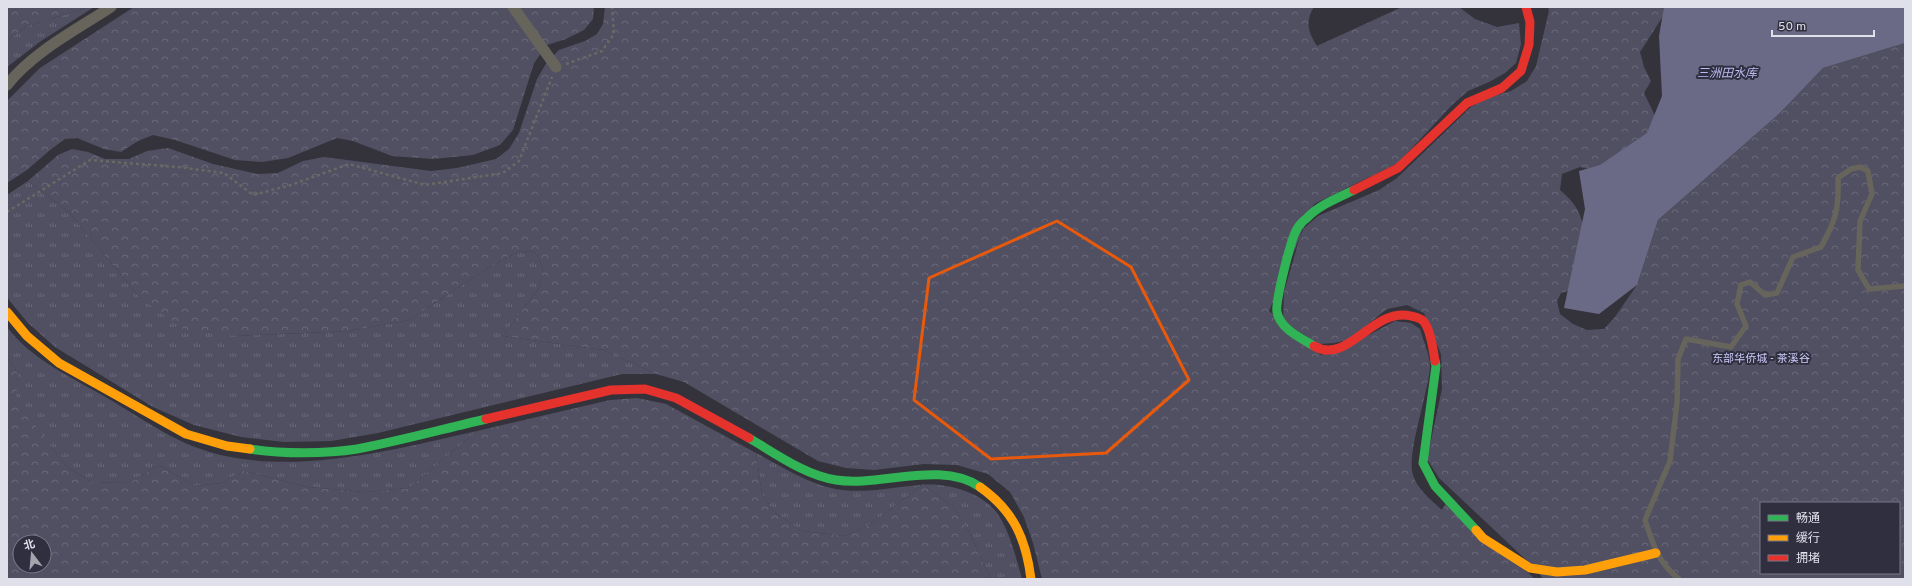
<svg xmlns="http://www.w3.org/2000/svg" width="1912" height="586" viewBox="0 0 1912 586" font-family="Overpass,'Noto Sans SC',sans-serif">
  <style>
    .grass { fill: url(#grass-tufts) }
    .forest { fill: url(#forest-crowns); fill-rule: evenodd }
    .water { fill: #6b6a86 }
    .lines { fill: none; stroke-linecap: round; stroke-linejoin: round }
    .path { stroke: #696865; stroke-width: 2.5; stroke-dasharray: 3 3; stroke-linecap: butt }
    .lane { stroke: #66645b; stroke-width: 5.5 }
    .street { stroke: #66645b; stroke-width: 11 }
    .fast { stroke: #30b455; stroke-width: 9 }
    .slow { stroke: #ff9f0a; stroke-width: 9 }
    .jam { stroke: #e5322d; stroke-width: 9 }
    .marked { fill: none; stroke: #e8590c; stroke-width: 3; stroke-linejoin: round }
    .labels { text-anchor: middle; stroke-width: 4; stroke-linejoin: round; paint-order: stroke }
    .park-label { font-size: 11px; fill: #cccaf7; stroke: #302f40 }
    .water-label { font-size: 12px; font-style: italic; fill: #bebbf2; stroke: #302f40 }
  </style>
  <defs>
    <pattern id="grass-tufts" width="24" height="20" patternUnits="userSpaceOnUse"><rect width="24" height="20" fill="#515063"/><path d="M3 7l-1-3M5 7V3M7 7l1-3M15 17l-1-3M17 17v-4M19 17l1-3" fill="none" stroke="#6a697a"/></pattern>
    <pattern id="forest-crowns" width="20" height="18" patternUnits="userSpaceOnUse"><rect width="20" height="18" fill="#515063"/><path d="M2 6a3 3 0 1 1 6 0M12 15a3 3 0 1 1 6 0" fill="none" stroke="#6a697a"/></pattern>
  </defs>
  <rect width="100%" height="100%" fill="#34333c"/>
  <path class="grass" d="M89,7H94L41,41L7,67V40L28,26Z
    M28,181L69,212L140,298L234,336L349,331L409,320L493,265L520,251L535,252L543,268L539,288L503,336L603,350L656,374H622L378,433L331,441L284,442L241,437L194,425L153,407L55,347L28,323L9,300L7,296V195Z
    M7,327C31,359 69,376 102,395C128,410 157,430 183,442C272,483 387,451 477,431L409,488L365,492L308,487L243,471L222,483L195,486L159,465L129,483L91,482L66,466L15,400L18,374L7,357Z
    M756,453C783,467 811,486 842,490C869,493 894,487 921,485C947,482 985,493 999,516C1011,535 1016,558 1022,579H991L969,532L953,507L923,484L874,522L845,536L802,531L775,513L762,494Z"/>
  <path class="forest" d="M7,7H89L28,26L7,40Z
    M134,7H594L593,19L584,30L566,39L547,45L534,63L513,130L500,145L473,155L433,159L392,156L353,141L337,138L288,158L262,162L235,160L175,140L153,135L138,141L121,152L104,149L77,138L65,139L50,150L27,170L7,183V101L40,68Z
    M605,7H1314C1305,21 1308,32 1317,46L1402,7H1459L1475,19L1497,27L1519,23L1521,44L1516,63L1505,73L1489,82L1468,91L1453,104L1398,163L1314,204L1269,311L1321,355L1369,335L1395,321L1411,323L1420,329C1423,340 1430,355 1430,367C1428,394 1406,455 1413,475C1417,489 1431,500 1442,510L1447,501L1535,579H1042L1033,543L1024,517L1010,492L988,474L957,465L924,464L874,470L846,468L818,461L684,382L656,374L603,350L503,336L539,288L543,268L535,252L520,251L493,265L409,320L349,331L234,336L183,329L140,298L69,212L28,181L58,155L72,149L88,152L105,159H129L147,151L168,148L213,164L257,174L278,173L303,161L324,157L431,171L457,168L496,159L509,149L519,133L537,79L547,62L559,50L585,41L597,34L603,24Z
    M1548,7H1664L1663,16L1640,52L1644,67L1651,81L1644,93L1660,126L1598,171L1580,167L1562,174L1560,190C1598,221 1580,250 1571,290L1561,293L1557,301L1560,314L1573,324L1587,330L1604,329L1615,317L1637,285L1658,220L1780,113L1823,68L1905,43V579H1543L1537,570L1439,478L1427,459L1442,389L1441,354L1424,313L1407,305L1387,309L1348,340L1334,343L1319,344L1283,322L1284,292L1302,230L1318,216L1379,190L1397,178L1471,107L1487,98L1511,91L1527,81L1536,66L1549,11ZM1761,503H1899V573H1761Z
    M7,357L18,374L16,400L66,466L91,482L129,483L159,465L195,486L222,483L243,471L308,487L365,492L409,488L477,431L610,400L637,398L666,404L756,453L762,494L775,513L802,531L845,536L874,522L923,484L953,507L969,532L991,579H7ZM20,542H44V566H20Z"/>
  <path class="water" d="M1664,7H1905V43L1823,68L1780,113L1658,220L1637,285L1599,314L1564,308L1585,209L1579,171L1600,165L1647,133L1662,96L1659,36Z"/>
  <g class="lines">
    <path class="path" d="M566,64L602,51L614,34L612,7
      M7,212L90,160L178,167L224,173L253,195L291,185L349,164L425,185L503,173L519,161L552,77"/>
    <path class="lane" d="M1679,579C1658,563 1653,544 1645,520L1670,461L1677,403L1678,359L1686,339L1731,347L1746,326L1737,304L1741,285L1750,282L1765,295L1777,293L1793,257L1821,247C1836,220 1839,209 1838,178L1851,169L1860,167L1868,171L1872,194L1860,221L1858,270L1869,289L1905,286"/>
    <path class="street" d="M513,7L556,67
      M7,85C33,52 76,30 111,7"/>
    <path class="fast" d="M1314,346C1301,338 1280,329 1277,312C1275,302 1291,238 1297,229C1299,225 1303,221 1307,218C1319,205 1338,198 1354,190
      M1435,361L1436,366L1423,463L1435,486L1476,530
      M749,438C776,454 805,475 836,480C880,487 941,460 980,487
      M250,449C281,454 326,454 357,449C400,441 443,429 486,419"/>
    <path class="slow" d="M7,312L27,336L59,363L186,434L227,446L250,449
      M980,487C1014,511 1026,539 1031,579
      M1476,530L1483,538L1530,568L1557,572L1585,570L1656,553"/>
    <path class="jam" d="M1354,190L1398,168L1467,103L1502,88L1521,71L1529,45L1530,22L1526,7
      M1314,346C1348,366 1373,306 1411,316C1417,317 1424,320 1426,325C1432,336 1433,350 1435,361
      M486,419L611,390L645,389L676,398L749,438"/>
  </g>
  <path class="marked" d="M1057,221L1131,267L1189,380L1106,453L991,459L914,400L929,278Z"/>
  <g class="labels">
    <g class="park-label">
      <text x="1761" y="362">东部华侨城 - 茶溪谷</text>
    </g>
    <g class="water-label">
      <text x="1727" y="77">三洲田水库</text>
    </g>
  </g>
  <rect width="1912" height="586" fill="none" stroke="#e0e0eb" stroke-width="16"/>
  <rect x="1760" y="502" width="140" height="72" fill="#302f40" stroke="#767684"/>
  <rect x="1768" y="515" width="20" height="6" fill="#30b455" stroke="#767684"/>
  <text x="1796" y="522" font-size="12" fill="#e0e0eb">畅通</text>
  <rect x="1768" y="535" width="20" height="6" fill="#ff9f0a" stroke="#767684"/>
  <text x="1796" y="542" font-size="12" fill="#e0e0eb">缓行</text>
  <rect x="1768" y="555" width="20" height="6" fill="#e5322d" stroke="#767684"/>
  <text x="1796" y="562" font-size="12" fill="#e0e0eb">拥堵</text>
  <g transform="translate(32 554) rotate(344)"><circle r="19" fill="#302f40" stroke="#767684"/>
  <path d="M0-3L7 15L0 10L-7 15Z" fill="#a4a3ae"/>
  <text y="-6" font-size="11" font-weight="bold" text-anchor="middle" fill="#e0e0eb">北</text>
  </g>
  <path d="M1772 30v6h102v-6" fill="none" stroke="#e0e0eb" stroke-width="2"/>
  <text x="1778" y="30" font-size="12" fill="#e0e0eb" stroke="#302f40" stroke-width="3" paint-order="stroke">50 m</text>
</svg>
